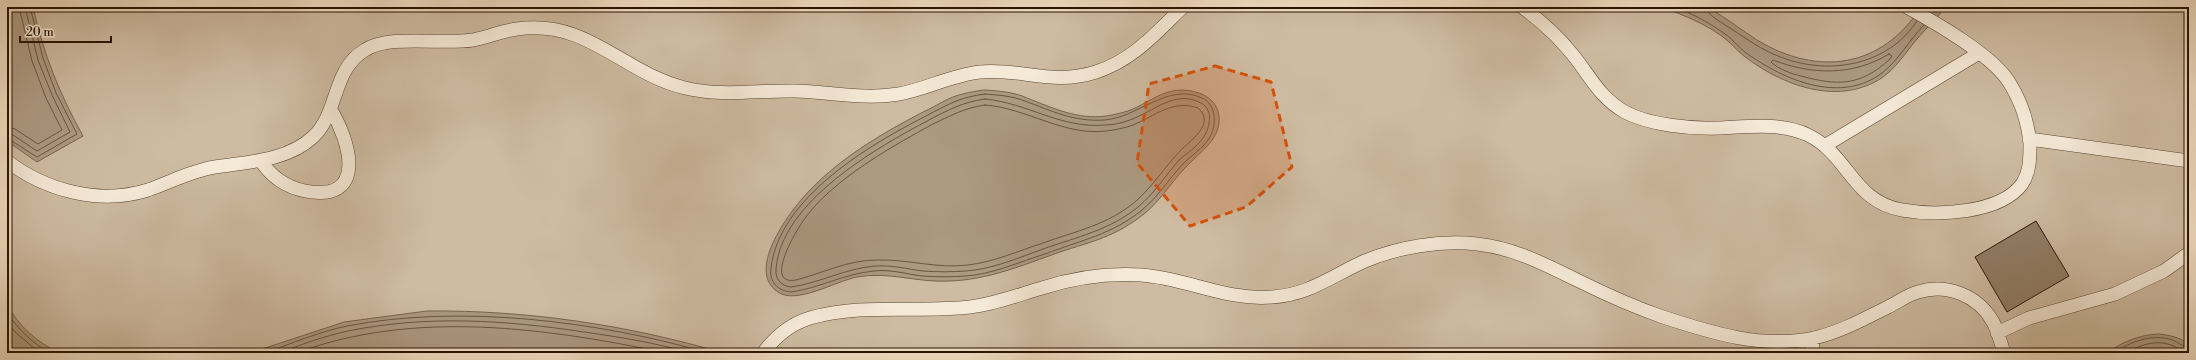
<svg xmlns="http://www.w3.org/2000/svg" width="2196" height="360" viewBox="0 0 2196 360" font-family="'Libre Bodoni',serif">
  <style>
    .green { fill: #cebba1; stroke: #7b6850 }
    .water { fill: #ac9980; stroke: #77644d }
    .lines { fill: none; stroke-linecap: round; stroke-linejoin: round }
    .shore { stroke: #6a5640; stroke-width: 1 }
    .building { fill: #907d65; stroke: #281400 }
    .service-casing { stroke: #5a4630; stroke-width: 14 }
    .service { stroke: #f5e9d7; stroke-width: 13 }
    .marked { fill: #d5520b; fill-opacity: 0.2; stroke: #d5520b; stroke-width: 3; stroke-dasharray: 8 5; stroke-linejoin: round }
  </style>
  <rect width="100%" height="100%" fill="#f0ddc2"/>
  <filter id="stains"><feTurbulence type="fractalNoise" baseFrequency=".005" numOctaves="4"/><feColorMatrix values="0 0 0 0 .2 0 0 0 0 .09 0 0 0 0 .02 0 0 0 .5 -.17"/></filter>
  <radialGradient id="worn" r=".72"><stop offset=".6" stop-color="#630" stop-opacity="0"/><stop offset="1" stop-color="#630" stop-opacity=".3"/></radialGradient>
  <path class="green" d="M7,7H2189V353H7Z"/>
  <path class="water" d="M7,7H33C43,53 60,95 83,136L37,162L7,141Z
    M1661,7C1675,7 1692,4 1706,7C1712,8 1749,35 1757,40C1818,77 1882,68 1921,7H1945C1937,19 1926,28 1917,39C1906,52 1897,67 1883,77C1841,106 1786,87 1748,59C1740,54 1735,47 1728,41C1709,25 1684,15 1661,7Z
    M984,90C999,91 1014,92 1027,98C1053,108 1078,120 1106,116C1113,115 1121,113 1128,111C1154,101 1168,83 1199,93C1208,96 1215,102 1218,111C1225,138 1199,152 1184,169C1170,184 1160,201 1144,214C1115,237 1093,241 1060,252C1023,265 988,280 949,281C918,283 888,271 857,277C836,281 796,305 778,292C744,270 792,208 811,189C843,156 883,133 923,112C937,106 948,97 963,94C970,92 977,91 984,90Z
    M7,304C18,326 37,342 59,353H7Z
    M427,311C527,310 628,325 723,353H250L344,322Z
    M2158,334C2169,335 2179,337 2189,344V353H2107C2122,342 2139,335 2158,334Z"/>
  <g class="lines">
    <path class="shore" d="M1673,7C1693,13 1713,25 1729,37C1737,44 1743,52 1752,57C1789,82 1842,103 1882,73C1899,60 1909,40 1924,25
      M1706,7C1707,16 1726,25 1733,30C1747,39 1762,50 1778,56C1826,76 1887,67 1917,21
      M1889,54L1892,56L1889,60C1860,86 1838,86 1801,76C1792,74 1778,69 1771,62L1773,60C1812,75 1853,76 1889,54Z
      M985,94C998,95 1012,96 1025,101C1052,111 1074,122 1104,120C1138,118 1167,82 1202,98C1216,104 1217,124 1210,137C1203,149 1191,155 1182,165C1168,180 1158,197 1142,210C1113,234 1079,241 1045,254C1019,262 993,274 966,276C951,277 937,277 922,276C906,274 890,269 874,271C843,274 820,288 791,292C778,291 769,282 771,268C779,198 869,145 926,116C947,105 960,97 985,94Z
      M985,99C1028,103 1061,129 1105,125C1113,125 1122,123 1130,120C1153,112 1175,89 1201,103C1214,110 1210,128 1203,138C1197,147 1187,153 1179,160C1165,176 1155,193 1138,207C1110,230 1077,237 1043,249C1018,258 993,269 966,271C952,272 937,272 923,271C907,269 892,265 876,266C846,268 820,283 791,287C781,286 775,279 776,269C781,202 876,148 929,120C948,110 963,102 985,99Z
      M985,105C1027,108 1063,136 1106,131C1115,130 1125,128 1133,125C1155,116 1173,99 1198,108C1217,124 1188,142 1180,151C1164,168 1153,186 1136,201C1108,225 1076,231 1043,243C1018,251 994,262 968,265C937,269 908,259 877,260C848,260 823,273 796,280C763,286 796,231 803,221C810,211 819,201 828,193C859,165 895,145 931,125C950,116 964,108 985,105Z
      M7,127L15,129L38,144L62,130L46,98L32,61L19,7
      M7,133L13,135L37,151L70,132L52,95L38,60L25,7
      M7,138L37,157L77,134L56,93L43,58L30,7
      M7,313C19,330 32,343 50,353
      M7,322L15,332L40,353
      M264,353C291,344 318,332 347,326C461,304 597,321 709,353
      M278,353C301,345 324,336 348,331C426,315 505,320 584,332C620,337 656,343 691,353
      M296,353C415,309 546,328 667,353
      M2114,353C2130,342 2152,333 2172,340C2178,342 2183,347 2189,347
      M2124,353C2139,346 2155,339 2171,345C2177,347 2182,352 2189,352"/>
  </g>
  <path class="building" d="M2036,221L2069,276L2007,312L1975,257Z"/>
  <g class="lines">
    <defs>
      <path id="service" d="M1522,7C1541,21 1558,36 1573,55C1590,76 1600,98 1625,112C1649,125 1691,129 1718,128C1746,127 1781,122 1808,135C1849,155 1852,201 1902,210C1936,216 2000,214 2022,184C2030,172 2030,158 2030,144C2028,122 2021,101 2009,82C1991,54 1936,23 1907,7
        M2029,139L2189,161
        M1826,145L1979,53
        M7,161C46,191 100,205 148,190C171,182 190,171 215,167C248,162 287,161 313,137C339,113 332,69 365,50C390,34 441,45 473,40C488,37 502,31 517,29C588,19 621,72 685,88C722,97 758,90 795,91C830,92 864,100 899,94C926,89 952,75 980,72C1021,68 1053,86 1096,72C1133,60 1156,33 1183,7
        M261,161C272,178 286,187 305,191C367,203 351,143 331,110
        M1997,333L2029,318L2115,294L2164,271L2189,253
        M763,353C775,337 790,324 810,318C863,303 917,313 970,307C995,304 1018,295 1042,288C1073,278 1108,273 1141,275C1186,278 1227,301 1272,297C1309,295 1333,275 1365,261C1399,247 1440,240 1477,244C1514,248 1544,264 1577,280C1605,294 1634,307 1663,317C1712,333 1762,349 1814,338C1840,332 1864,319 1888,307C1898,302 1907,295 1918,292C1946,283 1978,295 1993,322C1998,331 2001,343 2004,353
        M1812,353L1813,338"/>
    </defs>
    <use href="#service" class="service-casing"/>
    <use href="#service" class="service"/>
  </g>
  <path class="marked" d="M1215,66L1271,82L1292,167L1246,207L1190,226L1137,163L1149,84Z"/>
  <rect width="2196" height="360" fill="none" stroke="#f0ddc2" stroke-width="24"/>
  <rect x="8" y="8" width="2180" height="344" fill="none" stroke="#281400" stroke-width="2"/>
  <rect x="12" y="12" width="2172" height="336" fill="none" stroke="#281400"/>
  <path d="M20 36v6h91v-6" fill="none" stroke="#281400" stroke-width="2"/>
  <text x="26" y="36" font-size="12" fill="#281400" stroke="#f5e9d7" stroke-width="3" paint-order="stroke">20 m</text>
  <rect width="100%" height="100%" filter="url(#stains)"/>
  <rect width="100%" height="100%" fill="url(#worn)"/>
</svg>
